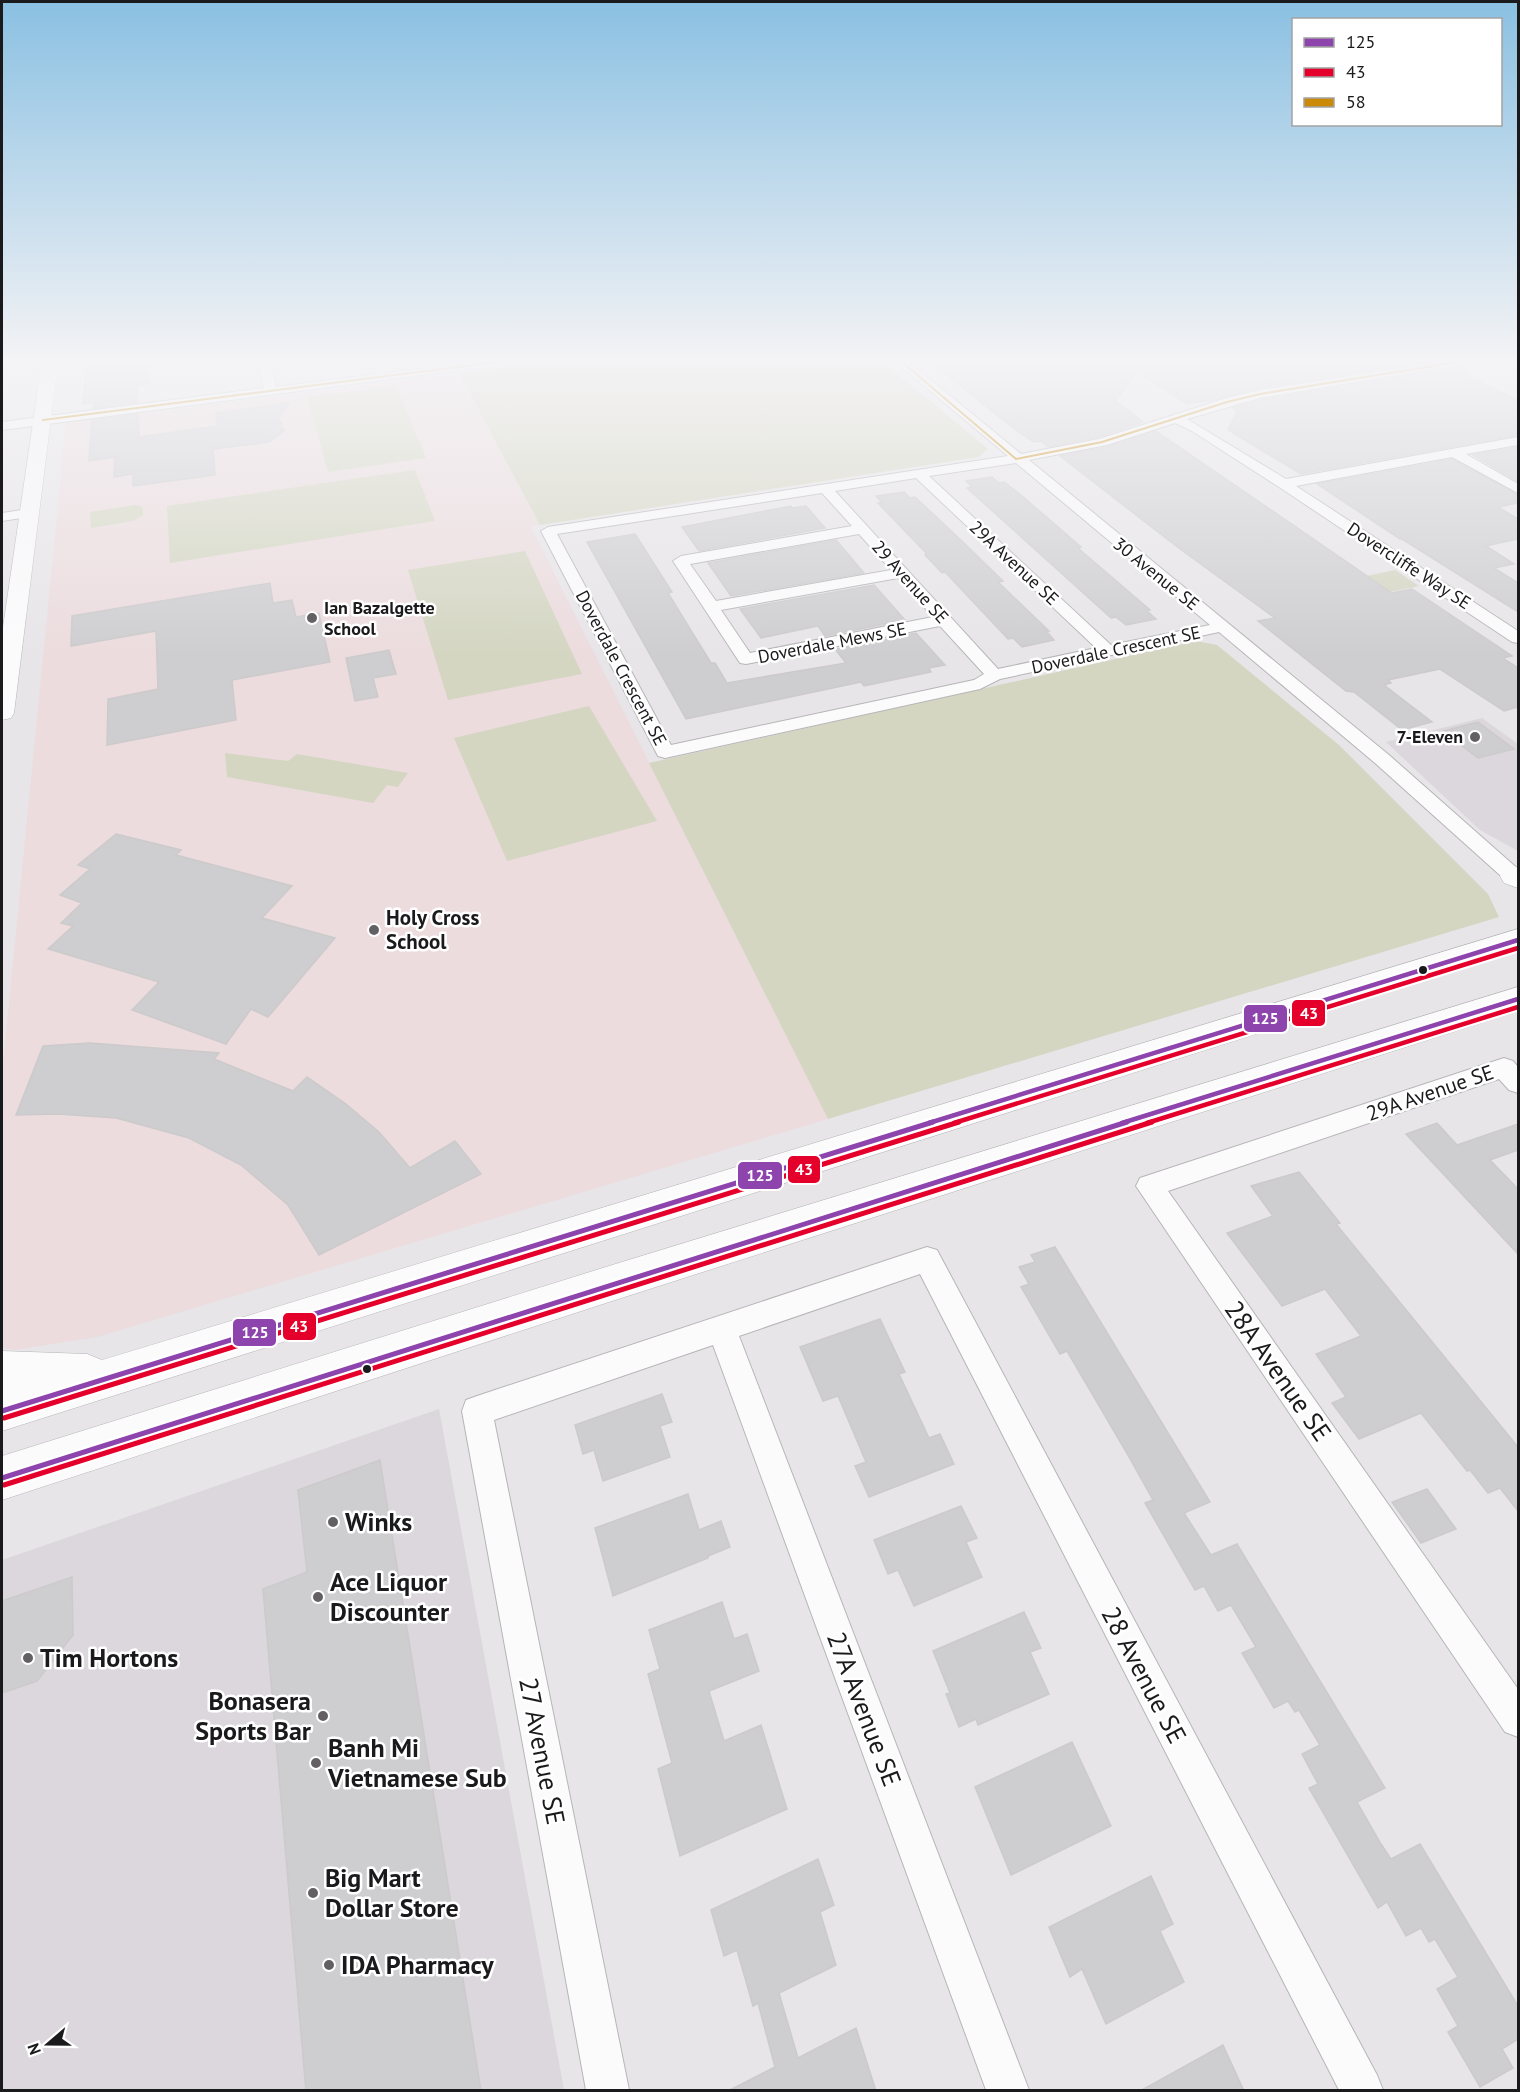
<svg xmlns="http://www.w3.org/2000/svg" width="1520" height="2092" font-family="'PT Sans',sans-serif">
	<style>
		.built { fill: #dcd6dd }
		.education { fill: #ecdcde }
		.green { fill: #d4d6c2 }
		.building { fill: #cecdcf; stroke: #cccacb; stroke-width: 1.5 }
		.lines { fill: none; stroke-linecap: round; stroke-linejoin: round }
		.street-casing { stroke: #b7b5b7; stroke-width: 2 }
		.secondary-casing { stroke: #b7b5b7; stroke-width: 1 }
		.street { fill: #fbfbfc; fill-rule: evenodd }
		.secondary { fill: #fbfbfc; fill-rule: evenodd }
		.bus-1-far1-casing { stroke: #fff; stroke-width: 9 }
		.bus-1-casing { stroke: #fff; stroke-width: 10 }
		.bus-2-far1-casing { stroke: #fff; stroke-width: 9 }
		.bus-2-casing { stroke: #fff; stroke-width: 10 }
		.bus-3-casing { stroke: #fff; stroke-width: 4.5 }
		.bus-1-far1 { stroke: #8e44ad; stroke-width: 4.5 }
		.bus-1 { stroke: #8e44ad; stroke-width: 5 }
		.bus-2-far1 { stroke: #e4002b; stroke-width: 4.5 }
		.bus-2 { stroke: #e4002b; stroke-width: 5 }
		.bus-3 { stroke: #cb8a05; stroke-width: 2 }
		.poi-dot { fill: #626063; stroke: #fff; stroke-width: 2 }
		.bus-dot { fill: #1a191b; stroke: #fff; stroke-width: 2 }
		.labels { text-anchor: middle; stroke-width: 5; stroke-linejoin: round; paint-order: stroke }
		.far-street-label { font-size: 18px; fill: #1a191b; stroke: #fff }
		.far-poi-label { font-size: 18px; font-weight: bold; fill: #1a191b; stroke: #fff; text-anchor: start }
		.poi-label { font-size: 21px; font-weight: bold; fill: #1a191b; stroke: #fff; text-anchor: start }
		.street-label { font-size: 21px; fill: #1a191b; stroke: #fff }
		.near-street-label { font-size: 26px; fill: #1a191b; stroke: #fff }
		.near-poi-label { font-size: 26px; font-weight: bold; fill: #1a191b; stroke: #fff; text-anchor: start }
		.line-badge { stroke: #fff; stroke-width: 2 }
		.badge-label { font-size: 16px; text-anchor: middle; font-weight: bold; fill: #fff }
	</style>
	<rect width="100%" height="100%" fill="#e7e5e8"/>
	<!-- built -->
	<g class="built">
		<path d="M1482,718L1518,744V851L1480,830L1386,742Z"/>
		<path d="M439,1409L564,2090H2V1560Z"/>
	</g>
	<!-- education -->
	<path class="education" d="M459,373L540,525L531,527L828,1119L97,1337L15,1350L2,1348V1074L66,423Z"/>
	<!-- green -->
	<g class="green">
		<path d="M543,362H883L988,449L979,457L540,525L459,373Z"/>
		<path d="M396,386L426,458L328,472L307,397Z"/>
		<path d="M415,470L435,521L170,563L167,506Z"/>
		<path d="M135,505L143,507V515L133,521L91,528L90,512Z"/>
		<path d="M525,551L582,674L448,700L408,570Z"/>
		<path d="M1395,570L1419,586L1342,602L1319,586Z"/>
		<path d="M1196,641L1217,645L1339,745L1488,894L1499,917L828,1119L649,763Z"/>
		<path d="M589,706L657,821L507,861L454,738Z"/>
		<path d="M225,753L288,761L297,754L408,773L398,787L387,785L373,803L227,777Z"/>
	</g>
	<!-- building -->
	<g class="building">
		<path d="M90,362H148L149,384L137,385L138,402L93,408L94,402L83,404L86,369H89Z"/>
		<path d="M930,362H1423L1259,388L1212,400L1187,404L1136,371L1116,401L1143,422L1098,437L1048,447L1041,441L1034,442L1017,431Z"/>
		<path d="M1467,362L1468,376L1518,400V435L1301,474L1228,430L1237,411L1232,408L1260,400L1458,367Z"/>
		<path d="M289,403L277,420L282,423L279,426L285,430L269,442L213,449L215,475L133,486V474L114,477L115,457L89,461L92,420L138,414L139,437L218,426L216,413Z"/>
		<path d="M1156,431L1392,593L1412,589L1512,656L1503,658L1518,668V707L1504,711L1440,669L1388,680L1391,683L1384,685L1432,722L1402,730L1354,692L1346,691L1258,621L1275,618L1180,549L1060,456L1107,447Z"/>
		<path d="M1518,447V482L1473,455Z"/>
		<path d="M1452,459L1518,495V503L1498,507L1518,519V539L1486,546L1514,564L1494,568L1518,583V612L1402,539H1400L1317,484Z"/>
		<path d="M992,477L999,483L1004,482L1021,495L1081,547L1078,548L1150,610L1147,611L1156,619L1126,625L1116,617L1111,618L967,488L972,487L966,481Z"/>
		<path d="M904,492L910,498L915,497L964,543L1003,581L998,582L1049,631H1046L1054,640L1022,647L1013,638L1008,639L945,572L942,573L925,555L927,554L878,503H882L876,496Z"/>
		<path d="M791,506L792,508L806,506L825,528L699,551L682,527Z"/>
		<path d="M635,534L672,592L668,593L711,663H715L727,683L846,663L835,649L916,633L945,665L929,668L931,672L864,686L861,682L686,719L587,542Z"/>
		<path d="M836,540L864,573L731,596L708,563Z"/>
		<path d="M270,583L273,603L292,600L296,617L319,613L330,662L232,680L236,720L107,745L108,699L158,689L156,631L71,646L72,616Z"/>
		<path d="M874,585L905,620L825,636L818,626L761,638L740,609Z"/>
		<path d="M389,650L396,674L373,678L378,697L355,701L346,658Z"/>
		<path d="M1478,722L1514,749L1478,758L1443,731Z"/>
		<path d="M116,834L181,850L176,855L292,886L262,918L335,938L268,1017L251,1009L226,1044L132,1010L159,982L48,949L73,926L61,923L82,903L60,895L90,869L78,865Z"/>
		<path d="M90,1043L219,1053L214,1059L293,1091L307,1077L346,1104L379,1132L410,1168L455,1141L481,1174L319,1255L288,1205L241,1165L189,1138L116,1118L58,1114L16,1115L43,1046Z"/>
		<path d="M1437,1123L1457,1145L1518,1124V1150L1490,1160L1518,1189V1254L1406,1134Z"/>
		<path d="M1299,1172L1340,1223L1336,1224L1518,1447V1511L1500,1488L1488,1493L1470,1470L1467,1471L1421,1413L1359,1439L1332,1403L1346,1397L1316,1354L1361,1336L1325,1289L1282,1306L1227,1233L1273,1216L1251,1186Z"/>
		<path d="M1055,1247L1210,1502L1184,1513L1211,1555L1237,1544L1385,1788L1357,1802L1381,1844L1391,1859L1420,1844L1518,2006V2039L1502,2049L1513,2068L1480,2087L1448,2032L1458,2026L1437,1989L1458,1977L1435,1939L1429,1942L1421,1928L1406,1936L1387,1902L1378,1908L1309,1788L1318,1784L1302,1754L1320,1745L1299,1710L1295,1712L1288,1701L1274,1708L1242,1653L1256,1647L1231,1605L1218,1611L1204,1586L1195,1590L1145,1503L1153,1500L1129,1457L1067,1351L1060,1354L1021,1287L1029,1284L1019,1267L1035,1262L1031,1255Z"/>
		<path d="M880,1319L905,1372L899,1374L929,1438L940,1434L954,1464L869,1497L855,1466L866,1462L838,1396L823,1401L800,1347Z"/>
		<path d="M662,1394L672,1422L660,1426L670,1457L603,1481L594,1450L583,1454L575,1425Z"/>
		<path d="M380,1460L481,2091H306L263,1589L307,1572L298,1490Z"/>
		<path d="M1427,1489L1456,1529L1421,1543L1392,1502Z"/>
		<path d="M688,1494L699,1530L721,1521L730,1547L708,1556V1558L613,1596L595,1528Z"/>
		<path d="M961,1506L977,1538L966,1542L982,1577L914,1606L898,1570L888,1574L874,1540Z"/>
		<path d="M72,1577L73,1635L37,1681L2,1693V1601Z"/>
		<path d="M722,1602L734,1639L747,1634L759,1671L709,1691L724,1741L761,1725L787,1809L680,1856L658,1769L672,1763L648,1674L660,1669L649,1630Z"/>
		<path d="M1024,1612L1041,1648L1030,1652L1049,1694L978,1725L976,1719L959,1727L946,1694L950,1693L933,1651Z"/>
		<path d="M1072,1742L1111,1826L1011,1875L975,1787Z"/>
		<path d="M818,1859L834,1905L820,1912L836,1965L779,1993L798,2058L856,2028L876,2091H728L775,2067L758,2003L753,2006L737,1950L724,1956L711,1910Z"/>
		<path d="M1151,1876L1173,1924L1160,1931L1184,1982L1106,2024L1082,1969L1070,1977L1049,1927Z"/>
		<path d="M1223,2045L1244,2091H1140Z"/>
	</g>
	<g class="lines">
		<defs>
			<g id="street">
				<path d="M259,362H271L276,387L471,362H503L497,365L2,430V422L264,388Z"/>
				<path d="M896,362H909L1021,454L1099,439L1223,399L1260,390L1437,362H1464L1458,365L1260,398L1187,419L1286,479L1518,437V445L1466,454L1518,484V493L1452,457L1296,486L1518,631V643L1512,642L1279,487L1192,431L1175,423L1107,445L1029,460L1389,755L1518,869V887L1511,885L1375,763L1219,632L1000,679L980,689L665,758L658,756L541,531L548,527L1008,456ZM1016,463L1210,625L1111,645L929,476ZM916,478L1096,648L998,669L835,491ZM822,493L852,526L681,556L673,561L740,663L746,664L940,626L984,674L974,680L671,745L557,534ZM859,534L891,570L716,601L690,564ZM898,578L933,617L750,653L721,610Z"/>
				<path d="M29,509L34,510L36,513L34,516L2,521V513Z"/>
				<path d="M1504,1058L1513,1061L1518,1067V1093L1509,1090L1499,1079L1168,1191L1518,1689V1737L1505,1732L1136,1186L1140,1178L1149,1175Z"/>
				<path d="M927,1247L937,1250L1377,2075L1383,2090H1339L920,1274L739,1336L1029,2090H986L713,1345L494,1420L629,2090H586L462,1411L466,1400L477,1396Z"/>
			</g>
			<g id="secondary">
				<path d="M42,362H58L14,713L11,718L2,720V634Z"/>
				<path d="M1514,866L1518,868V888L1504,883L1500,876L1504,869Z"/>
				<path d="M1518,929V951L2,1431V1351L87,1354L102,1360Z"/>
				<path d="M1518,987V1011L609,1302L2,1500V1456L609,1266Z"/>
			</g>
		</defs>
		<!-- street casing -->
		<use href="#street" class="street-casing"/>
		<!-- secondary casing -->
		<use href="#secondary" class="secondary-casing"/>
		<!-- street -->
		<use href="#street" class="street"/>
		<!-- secondary -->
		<use href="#secondary" class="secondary"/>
		<defs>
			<g id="bus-1-far1">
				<path d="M929,1123L1518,940"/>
				<path d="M1122,1123L1518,999"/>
			</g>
			<g id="bus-1">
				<path d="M2,1411L933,1122"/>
				<path d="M2,1478L1127,1122"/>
			</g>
			<g id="bus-2-far1">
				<path d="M954,1123L1518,948"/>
				<path d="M1147,1123L1518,1007"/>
			</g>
			<g id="bus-2">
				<path d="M4,1418L959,1122"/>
				<path d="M4,1485L1152,1122"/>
			</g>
			<g id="bus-3">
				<path d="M902,362L1016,459"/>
				<path d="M43,420L497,362"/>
				<path d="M1016,459L1102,442L1227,402L1260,394L1458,362"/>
			</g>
		</defs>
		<!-- bus-1-far1 casing -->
		<use href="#bus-1-far1" class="bus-1-far1-casing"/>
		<!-- bus-1 casing -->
		<use href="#bus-1" class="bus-1-casing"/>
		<!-- bus-2-far1 casing -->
		<use href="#bus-2-far1" class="bus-2-far1-casing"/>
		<!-- bus-2 casing -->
		<use href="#bus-2" class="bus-2-casing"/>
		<!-- bus-3 casing -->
		<use href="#bus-3" class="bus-3-casing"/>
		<!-- bus-1-far1 -->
		<use href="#bus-1-far1" class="bus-1-far1"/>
		<!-- bus-1 -->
		<use href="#bus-1" class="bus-1"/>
		<!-- bus-2-far1 -->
		<use href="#bus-2-far1" class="bus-2-far1"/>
		<!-- bus-2 -->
		<use href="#bus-2" class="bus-2"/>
		<!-- bus-3 -->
		<use href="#bus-3" class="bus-3"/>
	</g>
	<!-- sky -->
	<linearGradient id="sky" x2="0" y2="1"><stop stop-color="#8ac0e2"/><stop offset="0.55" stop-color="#f4f3f5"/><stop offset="1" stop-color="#f4f3f5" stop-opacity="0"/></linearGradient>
	<rect width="1520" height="655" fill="url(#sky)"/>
	<!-- markers -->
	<g class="poi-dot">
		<circle cx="312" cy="618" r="6"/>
		<circle cx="1475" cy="737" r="6"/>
		<circle cx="374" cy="930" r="6"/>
		<circle cx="333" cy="1522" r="6"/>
		<circle cx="318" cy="1597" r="6"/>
		<circle cx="28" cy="1658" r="6"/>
		<circle cx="323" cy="1716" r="6"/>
		<circle cx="316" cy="1763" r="6"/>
		<circle cx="313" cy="1893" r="6"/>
		<circle cx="329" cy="1965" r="6"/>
	</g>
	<g class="bus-dot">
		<circle cx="1423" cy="970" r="5"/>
		<circle cx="367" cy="1369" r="5"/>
	</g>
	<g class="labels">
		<!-- far-street labels -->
		<g class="far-street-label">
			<text transform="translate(1014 563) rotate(43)" y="6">29A Avenue SE</text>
			<text transform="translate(1409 566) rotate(33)" y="6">Dovercliffe Way SE</text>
			<text transform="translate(1156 574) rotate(39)" y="6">30 Avenue SE</text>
			<text transform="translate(910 582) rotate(48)" y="6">29 Avenue SE</text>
			<text transform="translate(832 643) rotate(-11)" y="6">Doverdale Mews SE</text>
			<text transform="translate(1116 650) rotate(-12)" y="6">Doverdale Crescent SE</text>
			<text transform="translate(621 668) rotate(62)" y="6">Doverdale Crescent SE</text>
		</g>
		<!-- far-poi labels -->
		<g class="far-poi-label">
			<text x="324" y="614">Ian Bazalgette<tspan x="324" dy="21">School</tspan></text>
			<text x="1463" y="743" text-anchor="end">7-Eleven</text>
		</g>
		<!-- poi labels -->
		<g class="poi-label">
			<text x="386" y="925">Holy Cross<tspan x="386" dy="24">School</tspan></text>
		</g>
		<!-- street labels -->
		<g class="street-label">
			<text transform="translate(1430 1093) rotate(-19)" y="7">29A Avenue SE</text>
		</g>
		<!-- near-street labels -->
		<g class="near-street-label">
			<text transform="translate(1278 1371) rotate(55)" y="9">28A Avenue SE</text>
			<text transform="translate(1144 1675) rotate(62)" y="9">28 Avenue SE</text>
			<text transform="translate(864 1709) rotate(69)" y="9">27A Avenue SE</text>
			<text transform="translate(542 1751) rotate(79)" y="9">27 Avenue SE</text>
		</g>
		<!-- near-poi labels -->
		<g class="near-poi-label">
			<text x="345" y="1531">Winks</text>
			<text x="330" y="1591">Ace Liquor<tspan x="330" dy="30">Discounter</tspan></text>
			<text x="40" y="1667">Tim Hortons</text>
			<text x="311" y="1710" text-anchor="end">Bonasera<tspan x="311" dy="30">Sports Bar</tspan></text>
			<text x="328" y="1757">Banh Mi<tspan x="328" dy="30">Vietnamese Sub</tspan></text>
			<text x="325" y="1887">Big Mart<tspan x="325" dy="30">Dollar Store</tspan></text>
			<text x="341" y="1974">IDA Pharmacy</text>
		</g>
	</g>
	<g class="line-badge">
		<rect x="1291" y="999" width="35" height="28" rx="6" fill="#e4002b"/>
		<rect x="1243" y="1004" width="45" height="29" rx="6" fill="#8e44ad"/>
		<rect x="787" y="1155" width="34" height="29" rx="6" fill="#e4002b"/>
		<rect x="737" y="1161" width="46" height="29" rx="6" fill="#8e44ad"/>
		<rect x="282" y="1312" width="35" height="29" rx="6" fill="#e4002b"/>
		<rect x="232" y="1318" width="45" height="29" rx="6" fill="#8e44ad"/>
	</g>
	<g class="badge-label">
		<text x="1309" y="1019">43</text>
		<text x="1265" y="1024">125</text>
		<text x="804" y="1175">43</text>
		<text x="760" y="1181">125</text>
		<text x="299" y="1332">43</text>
		<text x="255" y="1338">125</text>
	</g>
	<!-- border -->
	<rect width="1520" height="2092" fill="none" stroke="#1a191b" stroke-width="6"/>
	<!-- legend -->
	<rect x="1292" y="18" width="210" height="108" fill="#ffffff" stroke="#a3a3a4" stroke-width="1.5"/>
	<rect x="1304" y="38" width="30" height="9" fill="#8e44ad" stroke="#a3a3a4" stroke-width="1.5"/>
	<text x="1346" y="48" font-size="18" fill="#1a191b">125</text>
	<rect x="1304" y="68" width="30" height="9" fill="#e4002b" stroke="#a3a3a4" stroke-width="1.5"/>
	<text x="1346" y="78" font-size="18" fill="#1a191b">43</text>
	<rect x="1304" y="98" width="30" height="9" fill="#cb8a05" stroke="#a3a3a4" stroke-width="1.5"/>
	<text x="1346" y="108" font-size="18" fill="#1a191b">58</text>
	<!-- north arrow -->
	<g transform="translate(48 2044) rotate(250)" stroke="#ffffff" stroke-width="4.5" paint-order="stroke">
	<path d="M0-4.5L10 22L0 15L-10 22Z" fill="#1a191b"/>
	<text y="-9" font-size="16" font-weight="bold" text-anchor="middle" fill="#1a191b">N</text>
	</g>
</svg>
